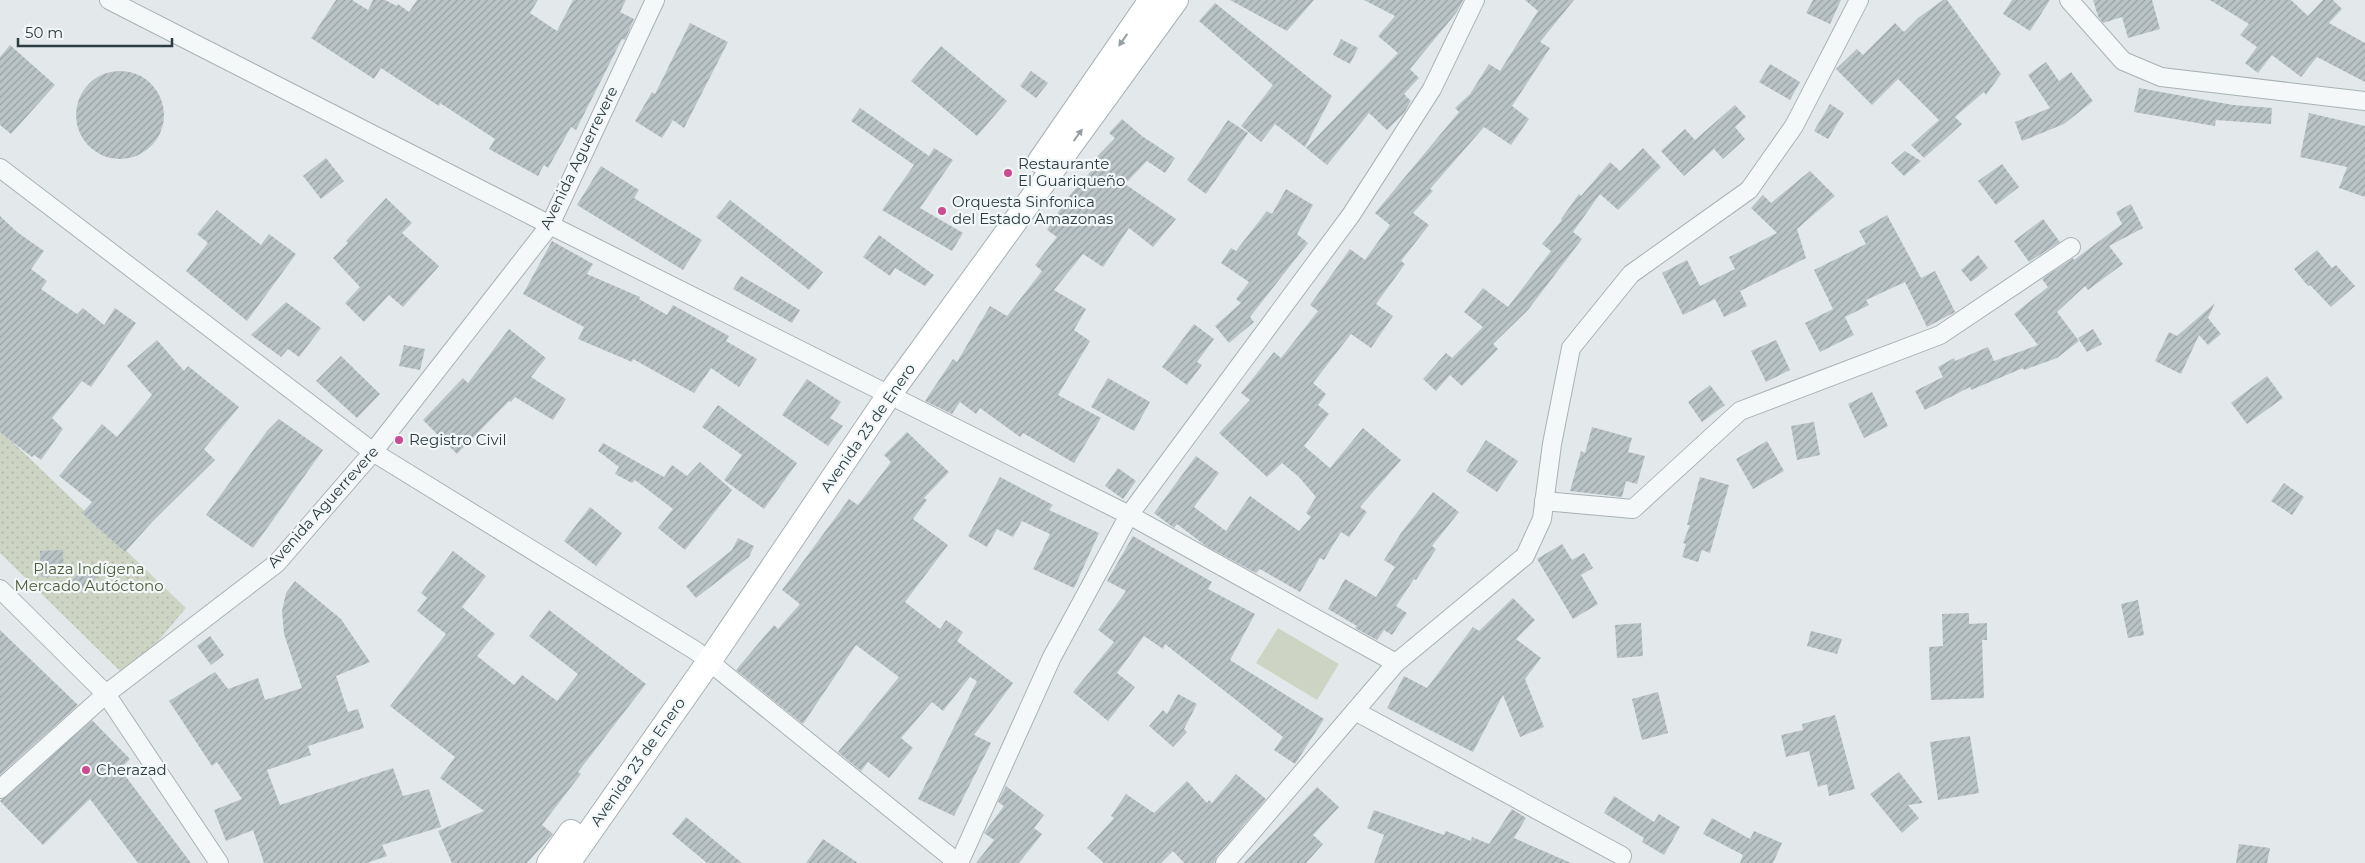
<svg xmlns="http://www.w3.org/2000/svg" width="2365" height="863" font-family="Montserrat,sans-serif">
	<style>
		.grass { fill: url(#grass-dots) }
		.garden { fill: #ced4c4 }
		.building { fill: url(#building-hatch) }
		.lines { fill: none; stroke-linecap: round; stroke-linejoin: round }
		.minor-casing { stroke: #a8b2b4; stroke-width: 20 }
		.secondary-casing { stroke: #a8b2b4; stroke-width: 26 }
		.minor { stroke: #f5f8f9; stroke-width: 18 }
		.secondary { stroke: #fff; stroke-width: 24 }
		.oneway { fill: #959ea0 }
		.poi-dot { fill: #cb4c90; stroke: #f2f7f8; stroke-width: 2 }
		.labels { text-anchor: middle; stroke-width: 4.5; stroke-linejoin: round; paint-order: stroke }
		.street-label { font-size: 15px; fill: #2b3c42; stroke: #f2f7f8 }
		.poi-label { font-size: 15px; fill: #2b3c42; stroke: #f2f7f8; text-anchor: start }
		.park-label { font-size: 15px; fill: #4e5d39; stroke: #f2f7f8 }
	</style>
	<defs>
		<pattern id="grass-dots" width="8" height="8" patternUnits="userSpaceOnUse" patternTransform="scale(1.25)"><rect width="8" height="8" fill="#ced4c4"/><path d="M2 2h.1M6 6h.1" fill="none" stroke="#b1b7aa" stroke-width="1.8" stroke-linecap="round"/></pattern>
		<pattern id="building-hatch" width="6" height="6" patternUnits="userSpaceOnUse" patternTransform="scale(1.25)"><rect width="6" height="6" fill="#bac4c7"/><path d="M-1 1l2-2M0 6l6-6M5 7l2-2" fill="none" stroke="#97a0a3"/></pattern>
	</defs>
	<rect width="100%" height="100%" fill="#e3e9ea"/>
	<!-- grass -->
	<path class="grass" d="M0,430L186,608L154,646L121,672L0,553Z"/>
	<!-- garden -->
	<path class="garden" d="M1278,628L1339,664L1317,700L1256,663Z"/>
	<!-- building -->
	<g class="building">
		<path d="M336,0H352L368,10L373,0H385L397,6L398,4L409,12L417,0H538L530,13L557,31L573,0H626L620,12L634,19L625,40L622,39L576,130L571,127L548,168L544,165L538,176L489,149L495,139L440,103L439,106L381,68L374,79L311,38Z"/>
		<path d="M1230,0H1314L1287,31Z"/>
		<path d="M1364,0H1463L1457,12L1410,69L1419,78L1404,94L1411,101L1404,113L1387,130L1369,113L1327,165L1306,148L1398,53L1378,36L1395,16Z"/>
		<path d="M1525,0H1574L1540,42L1550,48L1512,106L1529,119L1511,145L1484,127L1430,189L1433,191L1413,213L1429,225L1401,261L1405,264L1376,304L1393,316L1371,348L1351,334L1313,383L1326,394L1318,405L1329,414L1304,446L1330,468L1363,428L1401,460L1360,507L1367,512L1349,537L1341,532L1324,560L1320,558L1300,592L1260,569L1256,573L1206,546L1177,524L1174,528L1154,513L1196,456L1219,473L1194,507L1226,531L1250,496L1299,531L1311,517L1306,513L1316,497L1299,477L1282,463L1267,477L1219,433L1250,400L1241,393L1274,352L1281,358L1318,311L1310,305L1350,249L1365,260L1390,225L1375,213L1459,112L1455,108L1470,94L1489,64L1500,71L1538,11Z"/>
		<path d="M1813,0H1841L1830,24L1806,13Z"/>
		<path d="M1943,0H1947L2001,74L1986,95L1984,92L1955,117L1962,124L1924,158L1911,145L1939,120L1898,79L1872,105L1836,69L1857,49L1863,55L1895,23L1904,32L1918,18Z"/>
		<path d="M2012,0H2050L2030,31L2003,14Z"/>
		<path d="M2093,0H2152L2160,29L2128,38L2122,17L2103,23L2098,16Z"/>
		<path d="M2210,0H2291L2308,16L2323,0H2333L2342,9L2329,23L2365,43V82L2317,57L2301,77L2272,55L2258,73L2245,63L2257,47L2240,35L2249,24Z"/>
		<path d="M1215,3L1332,96L1305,147L1275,124L1261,142L1241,126L1273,85L1199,21Z"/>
		<path d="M690,23L728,42L684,128L673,120L662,138L635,121L652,92L655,94Z"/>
		<path d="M1341,39L1358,48L1350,64L1333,55Z"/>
		<path d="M10,45L55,85L11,134L0,125V57Z"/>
		<path d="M941,46L1007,101L977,136L911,81Z"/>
		<path d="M2046,62L2059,81L2071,72L2093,101L2064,124L2022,141L2015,122L2050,108L2028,75Z"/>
		<path d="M1770,64L1800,82L1790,100L1759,82Z"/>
		<path d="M1031,71L1048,83L1036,98L1020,86Z"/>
		<circle cx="120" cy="115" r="44"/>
		<path d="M2139,88L2233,105L2272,108L2271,124L2216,120L2215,126L2134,112Z"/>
		<path d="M1830,104L1844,113L1828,139L1814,131Z"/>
		<path d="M1735,105L1746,117L1735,127L1745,139L1723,159L1714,149L1684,176L1661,151L1685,129L1695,140Z"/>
		<path d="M860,108L929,156L934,148L953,160L920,208L963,233L952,251L882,210L914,165L851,121Z"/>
		<path d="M2309,113L2365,126V197L2339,188L2347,167L2300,157Z"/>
		<path d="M1122,119L1142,136L1175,158L1165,173L1147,161L1125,184L1176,219L1153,247L1129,228L1103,267L1083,254L1054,290L1086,309L1074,330L1090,341L1058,395L1101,418L1074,463L1023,433L1020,437L980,408L976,414L960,402L952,414L925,401L953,359L957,362L990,306L1007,316L1042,271L1035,265L1057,237L1047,230L1068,197L1093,169L1089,165L1115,138L1109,133Z"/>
		<path d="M1228,120L1248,133L1206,194L1187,180Z"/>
		<path d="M1643,148L1661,167L1618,210L1600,194L1573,232L1582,239L1528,310L1493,344L1498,349L1462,386L1450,375L1436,391L1423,379L1446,353L1452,358L1483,327L1464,312L1483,288L1508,307L1551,251L1542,244L1562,220L1561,219L1579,194L1581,196L1610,162L1620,171Z"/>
		<path d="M1905,151L1921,161L1904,176L1891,163Z"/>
		<path d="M326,158L344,181L321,199L303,176Z"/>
		<path d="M2002,164L2019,187L1996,205L1978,181Z"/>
		<path d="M601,166L639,190L634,198L702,240L683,270L577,205Z"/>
		<path d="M1810,171L1835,196L1797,229L1806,258L1740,291L1747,306L1724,317L1715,299L1683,315L1662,273L1687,260L1700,286L1735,269L1729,257L1777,233L1751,208L1763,195L1771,203Z"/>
		<path d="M1286,189L1313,205L1297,234L1308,243L1250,317L1254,322L1229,343L1215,326L1241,303L1236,299L1249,282L1221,263L1231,248L1236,251L1267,211L1272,214Z"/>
		<path d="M386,198L412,223L402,233L439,266L403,307L389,295L364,322L345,303L360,287L333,258L348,243L346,241Z"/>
		<path d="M730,200L823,272L809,290L716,217Z"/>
		<path d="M2131,204L2143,228L2109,246L2123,264L2088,290L2085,286L2057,312L2079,341L2057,358L2024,370L2023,368L1971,390L1970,387L1925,410L1915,391L1943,377L1938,367L1954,358L1955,361L1988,347L1994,361L2038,345L2014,314L2048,287L2042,279L2073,258L2074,260L2122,224L2116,212Z"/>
		<path d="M217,210L261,245L269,234L296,254L247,321L186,271L208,243L197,234Z"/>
		<path d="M1887,215L1921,278L1935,271L1955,312L1927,327L1905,282L1866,300L1869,305L1845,317L1854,335L1820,352L1805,323L1833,309L1814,270L1866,244L1859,231Z"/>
		<path d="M0,216L17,232L44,251L31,269L47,281L41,289L77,314L83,308L104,325L115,308L136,323L91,387L82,381L52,418L63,429L41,460L34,455L32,457L0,432Z"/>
		<path d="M2043,219L2060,242L2029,262L2014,241Z"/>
		<path d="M879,235L934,275L925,286L895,268L890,276L863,257Z"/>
		<path d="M552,241L593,264L587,274L640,297L639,299L667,315L673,305L729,336L726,341L757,359L739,387L711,368L694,393L633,359L632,362L578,339L584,327L523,294Z"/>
		<path d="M2317,250L2332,268L2336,265L2355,286L2331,307L2310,285L2308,286L2294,269Z"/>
		<path d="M1978,255L1988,268L1971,282L1961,270Z"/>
		<path d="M741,276L800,310L792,323L733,289Z"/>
		<path d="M286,302L321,328L299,357L288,349L281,357L251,335Z"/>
		<path d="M2215,303L2208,318L2221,334L2208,345L2199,335L2181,374L2155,361L2169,332L2177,336Z"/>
		<path d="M1194,324L1214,339L1197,362L1202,365L1187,385L1162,367Z"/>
		<path d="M509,329L546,358L531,377L566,399L553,420L515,397L511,402L509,401L457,454L423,420L463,378L468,383Z"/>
		<path d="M2093,329L2102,344L2087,352L2078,338Z"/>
		<path d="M157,340L184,371L188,366L239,407L204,449L215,460L153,521L125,552L82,513L92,502L59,476L102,424L117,437L152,395L127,366Z"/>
		<path d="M1776,340L1790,370L1766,382L1751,351Z"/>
		<path d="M404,345L425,349L420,370L399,366Z"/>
		<path d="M341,356L380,394L357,418L316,381Z"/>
		<path d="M2267,376L2283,398L2247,424L2231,403Z"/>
		<path d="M1108,378L1150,402L1134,431L1091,407Z"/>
		<path d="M807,379L841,402L830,418L843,426L828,446L782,415Z"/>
		<path d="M1710,385L1725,405L1702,422L1688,402Z"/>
		<path d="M1872,392L1888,426L1864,438L1848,404Z"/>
		<path d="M718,405L797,463L764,509L724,480L742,455L702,427Z"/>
		<path d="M279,419L323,450L253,548L206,515L267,431Z"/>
		<path d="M1814,422L1820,455L1797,460L1791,426Z"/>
		<path d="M1592,427L1632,438L1628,452L1645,456L1637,484L1626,481L1622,497L1570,491L1581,451L1585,453Z"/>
		<path d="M907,432L949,472L924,498L927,500L913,519L948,545L905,602L940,629L946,620L963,632L957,641L1013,683L974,735L991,743L954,816L918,799L977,681L970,677L943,711L932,702L901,738L913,748L889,778L868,762L861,771L838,752L899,677L856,645L803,724L736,670L774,625L778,629L800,604L782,590L849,499L858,505L891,462L884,455Z"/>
		<path d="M1486,440L1518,461L1497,492L1466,471Z"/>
		<path d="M1767,441L1784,471L1753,489L1736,459Z"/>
		<path d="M603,443L664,477L672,465L687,476L700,462L732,490L685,550L658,528L673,509L635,480L632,483L615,474L619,467L598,451Z"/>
		<path d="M1118,468L1136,481L1123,499L1105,486Z"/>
		<path d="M1000,477L1053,505L1049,510L1099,533L1074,588L1033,569L1050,534L1022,521L1013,537L997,529L987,547L968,536Z"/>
		<path d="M1700,477L1729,485L1710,553L1702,550L1698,562L1682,557L1686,544L1683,543L1690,525H1687Z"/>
		<path d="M2284,483L2304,497L2292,515L2271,501Z"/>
		<path d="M1433,492L1459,512L1432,546L1436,549L1416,580L1414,579L1396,606L1407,613L1392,635L1384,630L1377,640L1355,628L1357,626L1328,609L1345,579L1376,597L1395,567L1384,560L1401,533Z"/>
		<path d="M590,507L622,533L596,566L564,541Z"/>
		<path d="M1133,536L1212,582L1208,589L1255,614L1230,660L1324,719L1295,764L1274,750L1283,737L1165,644L1163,649L1144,636L1117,673L1135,687L1108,721L1073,692L1114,642L1098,630L1126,591L1107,581Z"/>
		<path d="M738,538L754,546L749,557L696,598L686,586L732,550Z"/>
		<path d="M1562,544L1572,560L1584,553L1593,568L1581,575L1598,604L1573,619L1537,559Z"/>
		<path d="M63,550L64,576L41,577L40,551Z"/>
		<path d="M453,551L486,576L462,607L495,634L477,656L514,685L522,675L557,701L578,674L529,636L549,610L646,684L578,772L581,774L542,825L553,834L527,863H452L438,831L484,811L440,778L455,757L390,706L446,634L417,611L427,598L421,593Z"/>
		<path d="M87,565L98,576L83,592L71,582Z"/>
		<path d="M295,581L341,619L370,662L336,676L348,712L358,709L364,728L308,746L311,755L267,770L280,805L393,768L403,796L429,789L441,827L382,845L387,856L367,863H264L253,830L226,841L214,810L242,799L217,762L212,766L169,701L215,672L228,689L258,678L265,700L302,688L284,634L282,611L286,593Z"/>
		<path d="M1513,598L1535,620L1516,639L1541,658L1525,679L1544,727L1520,737L1503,695L1473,752L1387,708L1404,676L1427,688L1473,627L1479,631Z"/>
		<path d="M2138,600L2144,635L2128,638L2121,604Z"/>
		<path d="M1969,613V624L1987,623V640H1982L1984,698L1931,700L1929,647L1943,646L1942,614Z"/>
		<path d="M1641,623L1643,656L1617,658L1615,625Z"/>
		<path d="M0,630L78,705L0,775Z"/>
		<path d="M1811,631L1842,639L1837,654L1807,646Z"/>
		<path d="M210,636L224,655L211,665L197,646Z"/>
		<path d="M1658,692L1668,733L1642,740L1632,699Z"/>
		<path d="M1178,694L1197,704L1184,729L1187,732L1173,747L1149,726L1163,710L1167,714Z"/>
		<path d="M1835,715L1855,789L1829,796L1827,784L1818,787L1809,751L1786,757L1781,735L1803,730L1802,724Z"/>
		<path d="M92,720L130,759L120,769L191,863H138L90,799L43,845L0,801Z"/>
		<path d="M1970,736L1979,793L1938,800L1930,742Z"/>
		<path d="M1899,772L1923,803L1908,805L1919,818L1902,833L1870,794Z"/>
		<path d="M1236,774L1266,799L1217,856L1214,863H1184L1173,851L1161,863H1104L1087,848L1114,818L1111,816L1126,794L1154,813L1187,781L1207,803L1209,800L1212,803Z"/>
		<path d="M1006,786L1044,815L1034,828L1042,834L1019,863H976L994,840L984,833L1004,806L998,802Z"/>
		<path d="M1317,787L1339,807L1313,835L1323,844L1306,863H1244Z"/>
		<path d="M1614,796L1654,822L1659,814L1680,827L1664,855L1642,842L1644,838L1604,813Z"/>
		<path d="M1512,809L1526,818L1514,838L1571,863H1374L1384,835L1367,828L1374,810L1444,835L1446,831L1471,841L1472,837L1489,844Z"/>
		<path d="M686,817L742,863H707L672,834Z"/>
		<path d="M1712,818L1750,839L1754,831L1782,843L1773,863H1740L1743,855L1703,834Z"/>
		<path d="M823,839L858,863H806Z"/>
		<path d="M2239,844L2270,848L2267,863H2236Z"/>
	</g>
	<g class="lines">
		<defs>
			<g id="minor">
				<path d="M109,0L550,225L1129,515L1396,663"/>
				<path d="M2069,0L2123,61L2161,77L2365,101"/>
				<path d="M0,168L373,452L696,651L958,863"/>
				<path d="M1544,501L1633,509L1740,411L1940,335L2071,247"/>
				<path d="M0,589L106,694L219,863"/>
				<path d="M1355,711L1622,856"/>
				<path d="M0,789L106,694L277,563L373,452L550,225L655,0"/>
				<path d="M959,863L1052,657L1129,515L1351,215L1432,89L1475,0"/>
				<path d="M1225,863L1396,663L1525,556L1542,519L1552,444L1571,348L1631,274L1749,190L1794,126L1859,0"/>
			</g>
			<g id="secondary">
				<path d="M1040,161L1151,0"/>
				<path d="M549,863L571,832"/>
				<path d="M568,863L708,663L889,395L1176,0"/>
			</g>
		</defs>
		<!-- minor casing -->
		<use href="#minor" class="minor-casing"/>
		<!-- secondary casing -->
		<use href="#secondary" class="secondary-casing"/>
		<!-- minor -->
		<use href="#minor" class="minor"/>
		<!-- secondary -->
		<use href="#secondary" class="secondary"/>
	</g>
	<!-- one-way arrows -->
	<defs><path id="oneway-solid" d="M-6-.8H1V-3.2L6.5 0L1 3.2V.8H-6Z" transform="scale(1.25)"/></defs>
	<g class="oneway">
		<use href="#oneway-solid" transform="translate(1123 40) rotate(125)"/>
		<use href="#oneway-solid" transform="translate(1078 135) rotate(-54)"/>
	</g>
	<!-- markers -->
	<g class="poi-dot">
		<circle cx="1008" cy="173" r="5"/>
		<circle cx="942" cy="211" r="5"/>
		<circle cx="399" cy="440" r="5"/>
		<circle cx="86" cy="770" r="5"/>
	</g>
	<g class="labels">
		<!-- street labels -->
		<g class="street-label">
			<text transform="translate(579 158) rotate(-64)" y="5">Avenida Aguerrevere</text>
			<text transform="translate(868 428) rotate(-55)" y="5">Avenida 23 de Enero</text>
			<text transform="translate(323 507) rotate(-48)" y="5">Avenida Aguerrevere</text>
			<text transform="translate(638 762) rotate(-55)" y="5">Avenida 23 de Enero</text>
		</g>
		<!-- poi labels -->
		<g class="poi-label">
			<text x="1018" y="169">Restaurante<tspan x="1018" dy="17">El Guariqueño</tspan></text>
			<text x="952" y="207">Orquesta Sinfonica<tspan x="952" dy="17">del Estado Amazonas</tspan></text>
			<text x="409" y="445">Registro Civil</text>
			<text x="96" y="775">Cherazad</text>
		</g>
		<!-- park labels -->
		<g class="park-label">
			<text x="89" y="574">Plaza Indígena<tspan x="89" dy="17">Mercado Autóctono</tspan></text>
		</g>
	</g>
	<!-- scale -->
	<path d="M18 38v8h154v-8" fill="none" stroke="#2b3c42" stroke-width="2.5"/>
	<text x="25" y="38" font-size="15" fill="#2b3c42" stroke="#f2f7f8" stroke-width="4" paint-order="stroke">50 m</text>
</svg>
